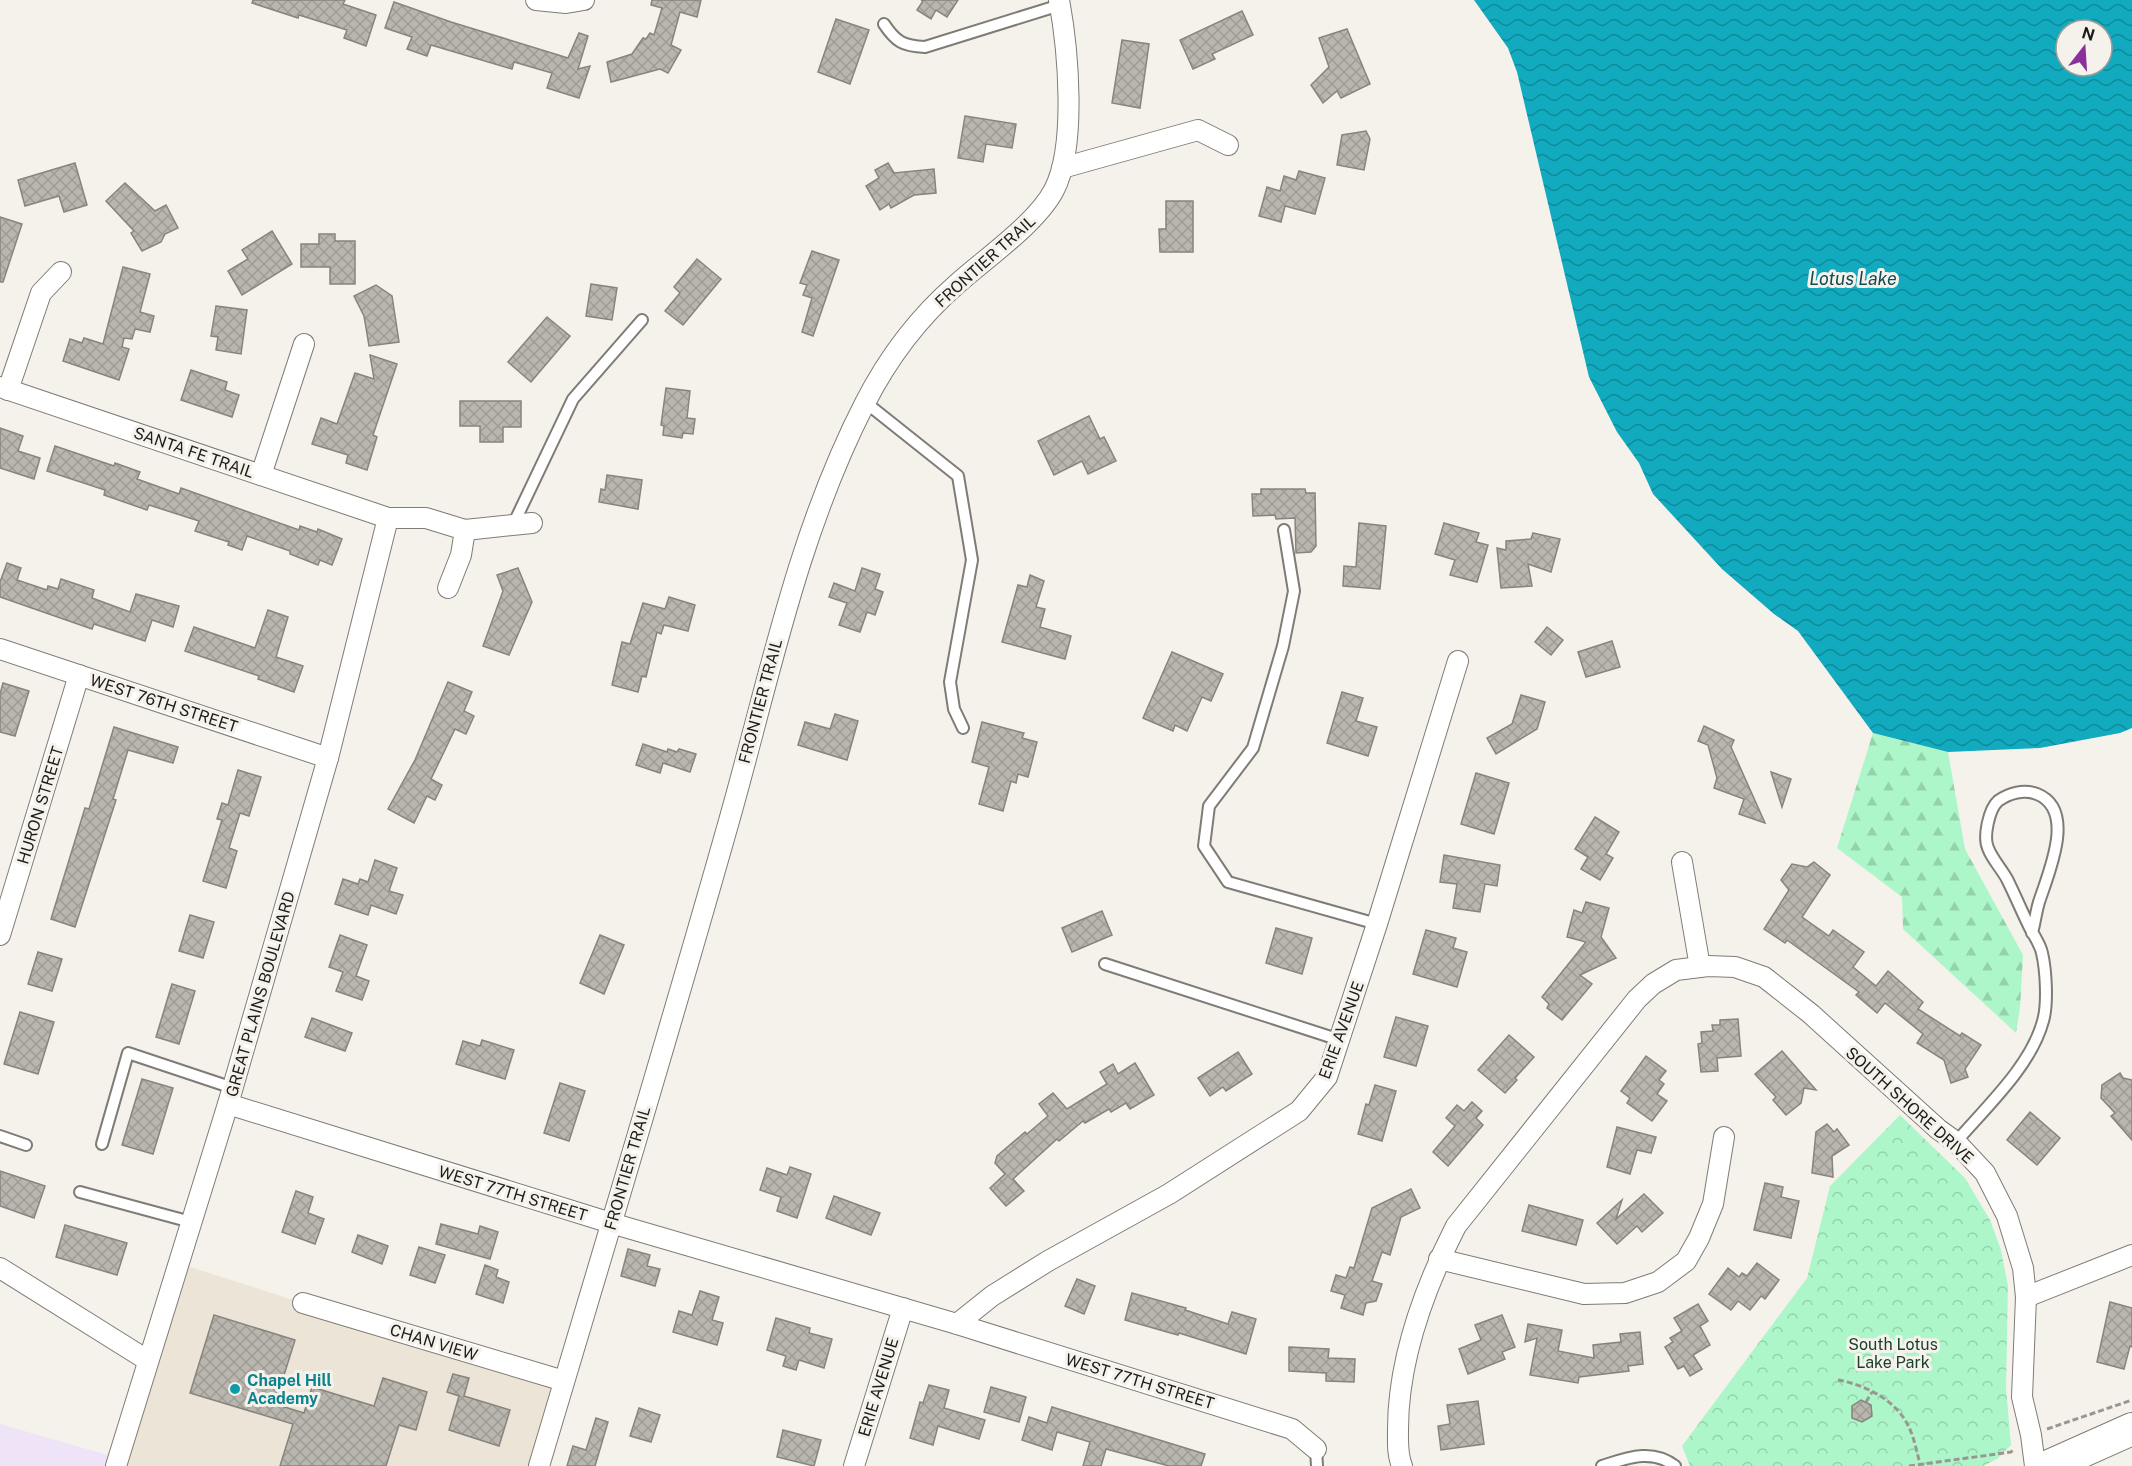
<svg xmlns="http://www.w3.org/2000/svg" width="2132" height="1466" font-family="'Public Sans',sans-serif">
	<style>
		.commercial { fill: #efe3f8 }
		.built { fill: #ece5d7 }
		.forest { fill: url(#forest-firs) }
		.park { fill: url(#park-crowns) }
		.water { fill: url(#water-waves); fill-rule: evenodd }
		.building { fill: url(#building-cross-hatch); stroke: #87847e; stroke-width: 1.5 }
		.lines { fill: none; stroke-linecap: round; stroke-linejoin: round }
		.lane-casing { stroke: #7f7c76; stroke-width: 14 }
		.street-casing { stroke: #7f7c76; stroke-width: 22 }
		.primary-casing { stroke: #7f7c76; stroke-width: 34 }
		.path { stroke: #9a9792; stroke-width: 3; stroke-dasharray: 6 3; stroke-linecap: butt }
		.lane { stroke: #fff; stroke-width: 10 }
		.street { stroke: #fff; stroke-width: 20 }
		.primary { stroke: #fff; stroke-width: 32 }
		.culture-dot { fill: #0f9aa8; stroke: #f5f2eb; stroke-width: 2 }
		.labels { text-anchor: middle; stroke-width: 6; stroke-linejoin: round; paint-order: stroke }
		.street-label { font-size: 16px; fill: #1d1c19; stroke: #f5f2eb }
		.park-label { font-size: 16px; fill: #1a402b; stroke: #f5f2eb }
		.culture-label { font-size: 16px; font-weight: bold; fill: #0d838f; stroke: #f5f2eb; text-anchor: start }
		.water-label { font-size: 18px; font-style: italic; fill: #134b54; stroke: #f5f2eb }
	</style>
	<defs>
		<pattern id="forest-firs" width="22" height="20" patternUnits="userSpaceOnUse" patternTransform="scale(1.5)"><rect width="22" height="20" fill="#adf6c9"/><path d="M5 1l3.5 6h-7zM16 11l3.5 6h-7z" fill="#94d2ac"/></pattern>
		<pattern id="park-crowns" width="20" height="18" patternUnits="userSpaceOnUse" patternTransform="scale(1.5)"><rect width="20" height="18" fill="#adf6c9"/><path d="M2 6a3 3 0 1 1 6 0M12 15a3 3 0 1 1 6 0" fill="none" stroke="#94d2ac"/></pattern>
		<pattern id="water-waves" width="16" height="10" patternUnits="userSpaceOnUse" patternTransform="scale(1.5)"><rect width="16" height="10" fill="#11aabf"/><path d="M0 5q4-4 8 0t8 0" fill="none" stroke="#0f8a9a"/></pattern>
		<pattern id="building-cross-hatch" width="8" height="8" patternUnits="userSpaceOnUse" patternTransform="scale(1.5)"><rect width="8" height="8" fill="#b9b6af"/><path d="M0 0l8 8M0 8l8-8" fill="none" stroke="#9f9c96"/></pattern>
	</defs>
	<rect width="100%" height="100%" fill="#f5f2eb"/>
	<!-- commercial -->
	<path class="commercial" d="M0,1424L118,1458L116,1466H0Z"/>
	<!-- built -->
	<path class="built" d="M178,1263L303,1303L564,1381L539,1466H116Z"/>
	<!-- forest -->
	<path class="forest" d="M1873,733L1948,752L1965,849L2023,955L2020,1008L2016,1033L1903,929L1902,897L1837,848Z"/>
	<!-- park -->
	<path class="park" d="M1900,1115L1965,1178L1990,1220L2001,1250L2008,1286L2006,1388L2011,1445L1997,1459L1983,1466H1690L1682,1446L1807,1278L1830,1186Z"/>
	<!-- water -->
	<path class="water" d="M1474,0H2132V728L2120,733L2040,748L1948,752L1873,733L1798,631L1774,614L1722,569L1653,494L1639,463L1617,432L1589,377L1517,72L1508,48ZM2066,30H2102V66H2066Z"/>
	<!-- building -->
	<g class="building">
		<path d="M253,0H345L343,4L376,15L366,46L344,38L347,30L299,15L298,18L252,3Z"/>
		<path d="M652,0H701L697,17L680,12L671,45L681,50L668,73L660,69L611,82L607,62L632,54L643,38L646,39L650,33L654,35L662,8L651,5Z"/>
		<path d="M921,0H958L947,17L936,10L931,19L917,10L923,1Z"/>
		<path d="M394,2L451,22L568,58L579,33L588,36L578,69L590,66L579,98L547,88L552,73L514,62L512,69L431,45L427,56L407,49L412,37L385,28Z"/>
		<path d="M1242,11L1253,35L1212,54L1215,59L1193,69L1180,40Z"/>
		<path d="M836,19L869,30L850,84L818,72Z"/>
		<path d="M1347,29L1370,84L1341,98L1337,91L1323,103L1311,85L1329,67L1319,38Z"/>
		<path d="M1122,40L1149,44L1140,108L1112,103Z"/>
		<path d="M965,116L1016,124L1012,148L986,144L983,162L958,158Z"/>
		<path d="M1366,131L1370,139L1364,170L1337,165L1342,135Z"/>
		<path d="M75,163L87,205L64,212L59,196L25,206L18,180Z"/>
		<path d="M888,163L894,173L934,169L936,193L914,195L891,208L889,204L880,210L866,186L879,178L875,170Z"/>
		<path d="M1299,171L1325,178L1315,214L1285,206L1281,222L1259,216L1267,187L1280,191L1284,176L1296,180Z"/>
		<path d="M125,183L155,211L166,205L178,228L165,234L161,242L142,251L131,233L134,231L106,201Z"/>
		<path d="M1166,201H1193V252H1160L1159,229H1166Z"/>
		<path d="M0,217L22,224L3,282H0Z"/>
		<path d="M272,231L292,264L242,295L228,271L248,259L242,250Z"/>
		<path d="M319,234H335V241H355V284H330V267H301V244H319Z"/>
		<path d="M812,251L839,260L813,336L802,332L812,298L803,295L807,285L800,283Z"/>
		<path d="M697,259L721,279L683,325L665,311L680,293L674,287Z"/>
		<path d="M123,267L150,274L140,312L154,316L150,332L135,329L132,339L124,338L122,347L129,349L119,380L63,361L70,339L82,343L84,338L103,344Z"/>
		<path d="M591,284L617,288L612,320L586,316Z"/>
		<path d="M376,285L392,296L399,342L369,346L364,316L354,296Z"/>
		<path d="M216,306L247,310L241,354L216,350L218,337L211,336Z"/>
		<path d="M547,317L570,336L531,382L508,362Z"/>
		<path d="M370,355L397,364L373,435L377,437L367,470L346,463L348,455L312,444L321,418L337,424L355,373L374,379Z"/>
		<path d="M191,370L227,382L225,390L239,395L232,417L181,400Z"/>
		<path d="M666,388L690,391L687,418L695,419L693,434L683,433L682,438L663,435L664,426L661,425Z"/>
		<path d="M460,401H521V427H503V442H480V426H460Z"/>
		<path d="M1089,416L1100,439L1104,437L1116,461L1088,474L1082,461L1054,475L1038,441Z"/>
		<path d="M0,428L23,436L18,451L40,458L34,479L0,468Z"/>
		<path d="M55,446L114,466L115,463L140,472L137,479L179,494L181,488L299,530L300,526L317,532L318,529L342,539L332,565L320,560L318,565L290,554V551L247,536L242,550L228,545L229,542L195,531L199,521L149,505L147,510L104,495L105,490L47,471Z"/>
		<path d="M607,475L642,480L638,509L599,502L601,489L605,490Z"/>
		<path d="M1261,489H1305L1306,493H1315L1316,546L1311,552L1296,553L1295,518L1276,519L1275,515L1253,516L1252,494H1261Z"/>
		<path d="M1359,523L1386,526L1380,589L1343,586L1344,566L1356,567Z"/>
		<path d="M1444,523L1479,533L1476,542L1488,545L1477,582L1450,575L1455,560L1435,554Z"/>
		<path d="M1533,533L1560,539L1551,572L1528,564L1532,586L1501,588L1497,548L1506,550V541L1531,539Z"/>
		<path d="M7,563L21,568L17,580L47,590L48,586L58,589L61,579L94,590L92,598L130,612L136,594L179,606L173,627L152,620L145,641L94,624L92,629L0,597V582Z"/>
		<path d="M518,568L532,602L509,655L483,646L503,591L497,575Z"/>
		<path d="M862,568L880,574L875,589L883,592L875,615L867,612L860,632L839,625L847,603L829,597L834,583L855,591Z"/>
		<path d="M1030,575L1044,581L1036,607L1045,609L1040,627L1071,636L1065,659L1002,642L1018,585L1027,587Z"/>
		<path d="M669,597L695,605L688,631L664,625L661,634L657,632L646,677L642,676L638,692L612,685L622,642L630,644L643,603L665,609Z"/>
		<path d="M268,610L288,617L276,657L303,666L294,692L258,679L259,676L185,651L194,627L255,648Z"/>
		<path d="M1547,627L1563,640L1551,655L1535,642Z"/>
		<path d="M1612,641L1620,667L1586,677L1578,652Z"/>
		<path d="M1172,652L1223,674L1211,701L1202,697L1187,731L1175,725L1173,731L1143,718Z"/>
		<path d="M448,682L472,692L464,711L474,716L466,734L455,729L431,779L442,785L435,800L427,796L414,823L388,809L415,760Z"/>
		<path d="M3,683L29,691L15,736L0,732V694Z"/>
		<path d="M1342,692L1363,698L1356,721L1377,727L1368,756L1327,743Z"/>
		<path d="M1521,695L1545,702L1537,729L1496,754L1487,738L1512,724Z"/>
		<path d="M835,714L858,721L847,760L798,745L805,722L830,729Z"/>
		<path d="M982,722L1024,733L1022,738L1037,742L1028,777L1018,774L1016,783L1011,781L1003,811L979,804L989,767L972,762Z"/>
		<path d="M1704,726L1734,740L1731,747L1765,823L1739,814L1744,799L1714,788L1717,778L1708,745L1698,741Z"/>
		<path d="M114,727L178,747L173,763L128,750L113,799L116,800L75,927L51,919L85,808L89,809Z"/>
		<path d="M643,744L667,752L668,749L677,752L679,749L696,754L690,772L663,763L660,773L636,765Z"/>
		<path d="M238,770L261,777L249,816L240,813L229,848L237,851L226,888L203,881L222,820L217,819L222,803L228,805Z"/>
		<path d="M1771,772L1791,779L1782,807Z"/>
		<path d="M1476,773L1509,783L1494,834L1461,824Z"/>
		<path d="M1595,817L1619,832L1606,854L1613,858L1600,880L1581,869L1588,857L1575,849Z"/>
		<path d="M1444,855L1500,865L1497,886L1485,884L1480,912L1453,908L1457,884L1440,882Z"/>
		<path d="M375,860L397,868L389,891L403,895L396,914L371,905L368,915L335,904L343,879L358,884L360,879L368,882Z"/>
		<path d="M1814,862L1830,875L1802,917L1829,936L1833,930L1864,952L1853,967L1876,986L1888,971L1923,1002L1918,1009L1960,1036L1962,1033L1981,1045L1965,1069L1968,1077L1951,1083L1944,1060L1917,1043L1923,1034L1885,1003L1877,1013L1856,995L1859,992L1787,940L1785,943L1764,929L1789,890L1781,880L1792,864L1807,867Z"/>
		<path d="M1586,902L1609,908L1601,937L1616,958L1580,975L1592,984L1562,1020L1547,1008L1549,1004L1542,997L1586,942L1567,937L1574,910L1582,913Z"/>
		<path d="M1102,911L1112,935L1072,952L1062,928Z"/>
		<path d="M190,915L214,922L203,958L179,951Z"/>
		<path d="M1276,928L1312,938L1302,974L1266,963Z"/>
		<path d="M1426,930L1456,938L1453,948L1467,952L1457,987L1413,974Z"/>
		<path d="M340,935L367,945L356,976L369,981L362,1000L336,991L343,972L329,967Z"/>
		<path d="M600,935L624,945L604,994L580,983Z"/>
		<path d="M38,952L62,959L52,991L28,984Z"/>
		<path d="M172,984L195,991L179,1044L156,1037Z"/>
		<path d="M20,1012L54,1022L38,1074L4,1064Z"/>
		<path d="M1396,1017L1428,1026L1416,1066L1384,1057Z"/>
		<path d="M312,1018L352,1033L345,1051L305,1037Z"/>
		<path d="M1738,1019L1741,1056L1717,1058L1718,1071L1701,1072L1698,1044L1702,1043L1701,1032L1713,1031L1712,1025H1720V1020Z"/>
		<path d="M1509,1035L1534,1057L1515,1078L1517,1080L1505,1093L1478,1070Z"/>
		<path d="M482,1040L514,1050L505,1079L456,1064L463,1041L480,1046Z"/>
		<path d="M1782,1051L1816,1090L1804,1088L1801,1103L1786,1115L1773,1100L1776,1097L1755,1074Z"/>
		<path d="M1238,1052L1252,1074L1226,1091L1223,1087L1210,1096L1198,1078Z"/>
		<path d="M1646,1056L1666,1071L1659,1080L1664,1084L1657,1094L1667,1101L1652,1121L1627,1103L1630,1098L1621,1091Z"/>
		<path d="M1135,1063L1154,1095L1130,1109L1126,1103L1111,1112L1109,1109L1085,1123L1083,1121L1059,1141L1057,1139L1013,1179L1024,1191L1006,1206L990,1188L1005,1174L995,1163L997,1156L1025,1132L1027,1134L1048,1116L1039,1104L1053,1093L1067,1109L1107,1084L1100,1072L1113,1064L1118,1074Z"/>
		<path d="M2120,1073L2123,1078L2132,1080V1140L2111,1116L2115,1113L2101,1098L2102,1085Z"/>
		<path d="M142,1079L173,1088L153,1154L122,1145Z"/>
		<path d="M560,1083L585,1091L569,1141L544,1133Z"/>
		<path d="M1375,1085L1396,1091L1382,1141L1358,1134L1366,1104L1369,1105Z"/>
		<path d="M1472,1102L1482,1111L1476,1118L1483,1125L1448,1166L1433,1152L1455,1126L1446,1118L1457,1105L1464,1111Z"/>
		<path d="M2030,1112L2060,1138L2037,1165L2007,1140Z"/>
		<path d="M1827,1124L1834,1132L1837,1129L1849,1145L1832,1156L1833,1177L1812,1173L1816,1132Z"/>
		<path d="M1617,1127L1656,1137L1651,1153L1637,1150L1630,1174L1607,1167Z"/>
		<path d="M790,1167L811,1174L797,1218L777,1211L781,1197L760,1190L767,1168L787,1175Z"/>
		<path d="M0,1171L45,1186L34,1218L0,1206Z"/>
		<path d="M1765,1183L1783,1187L1781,1197L1799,1201L1791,1238L1754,1230Z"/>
		<path d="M1411,1189L1420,1208L1401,1217L1390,1255L1382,1252L1372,1281L1382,1284L1376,1301L1366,1303L1363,1315L1341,1308L1345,1295L1331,1291L1336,1275L1346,1278L1350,1267L1354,1268L1372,1208Z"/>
		<path d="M296,1191L313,1197L308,1213L324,1219L315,1244L282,1232Z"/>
		<path d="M1644,1194L1663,1213L1642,1232L1637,1226L1617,1244L1597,1223L1622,1200L1616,1219Z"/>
		<path d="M834,1196L880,1213L871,1235L826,1218Z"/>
		<path d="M1529,1205L1583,1220L1576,1245L1522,1231Z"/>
		<path d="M441,1224L478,1234L480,1226L498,1232L490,1259L436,1244Z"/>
		<path d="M65,1225L127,1243L117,1275L56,1257Z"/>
		<path d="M358,1235L388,1246L382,1264L352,1252Z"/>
		<path d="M419,1247L445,1255L435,1283L410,1275Z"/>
		<path d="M628,1249L650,1255L647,1266L660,1269L655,1286L621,1276Z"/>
		<path d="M1757,1263L1779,1280L1765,1299L1761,1296L1750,1310L1738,1301L1731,1310L1709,1294L1728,1268L1739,1277L1742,1273L1747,1276Z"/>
		<path d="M485,1265L498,1270L496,1277L509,1282L503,1303L476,1294Z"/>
		<path d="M1077,1279L1095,1286L1084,1314L1065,1306Z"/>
		<path d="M700,1291L719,1297L712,1320L723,1323L717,1345L673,1332L679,1311L692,1315Z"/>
		<path d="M1132,1293L1186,1308L1185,1310L1228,1324L1232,1312L1256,1319L1246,1354L1179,1333L1178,1335L1125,1320Z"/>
		<path d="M2110,1302L2132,1308V1347L2130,1346L2124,1369L2097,1362Z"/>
		<path d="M1698,1304L1708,1321L1700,1326L1710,1345L1693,1355L1702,1369L1690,1376L1684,1366L1678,1369L1665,1347L1673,1342L1670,1338L1682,1331L1674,1318Z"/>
		<path d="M214,1315L295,1340L275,1404L304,1413L312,1387L374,1406L383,1378L427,1392L416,1430L399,1425L386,1466H280L293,1424L190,1393Z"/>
		<path d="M1502,1315L1515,1347L1502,1352L1505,1359L1468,1374L1459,1349L1481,1340L1475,1325Z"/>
		<path d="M776,1318L810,1328L809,1333L832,1339L824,1368L799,1360L796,1370L783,1366L786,1356L767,1350Z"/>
		<path d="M1528,1324L1562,1330L1558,1351L1594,1358L1593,1345L1621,1342L1620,1334L1640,1332L1643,1364L1628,1366L1629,1371L1579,1377L1578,1383L1530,1375L1537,1338L1525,1342Z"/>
		<path d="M1289,1347L1329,1349L1328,1358L1355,1359L1354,1382L1326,1381V1373L1289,1371Z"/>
		<path d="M453,1374L469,1378L464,1396L510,1410L499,1446L449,1430L459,1396L447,1392Z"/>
		<path d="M929,1385L949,1390L944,1408L985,1420L979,1439L938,1426L933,1445L910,1438L920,1402L923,1403Z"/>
		<path d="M991,1387L1026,1397L1019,1422L984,1412Z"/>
		<path d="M1861,1400L1871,1405L1872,1416L1862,1422L1852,1418V1406Z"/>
		<path d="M1478,1401L1484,1444L1441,1450L1438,1426L1450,1424L1447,1405Z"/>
		<path d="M1052,1407L1205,1454L1201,1466H1169L1106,1449L1101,1466H1083L1090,1442L1057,1432L1052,1450L1022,1440L1029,1417L1047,1423Z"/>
		<path d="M639,1408L660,1415L651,1442L630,1436Z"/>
		<path d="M596,1418L608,1422L595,1466H567L573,1446L586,1450Z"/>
		<path d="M783,1430L821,1440L814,1466L777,1457Z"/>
	</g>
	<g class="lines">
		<defs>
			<g id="lane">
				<path d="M884,24C896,42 903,46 925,47L1060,5"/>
				<path d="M865,402L958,476L972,560L950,682L954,709L963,728"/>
				<path d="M513,525L573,399L642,320"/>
				<path d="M1284,530L1294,591L1283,646L1253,748L1209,806L1204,846L1228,882L1377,924"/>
				<path d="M1105,964L1340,1040"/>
				<path d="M0,1136L26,1145"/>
				<path d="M1956,1142C1986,1107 2031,1066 2043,1021C2048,1004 2046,970 2042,953C2040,944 2034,936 2030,928C2022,912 2015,895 2007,879C2001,868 1992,859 1988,848C1983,837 1989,809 1998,801C2009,793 2024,789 2037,794C2077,810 2048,874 2039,902C2036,912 2035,922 2032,933"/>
				<path d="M102,1144L128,1053L233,1088"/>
				<path d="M80,1192L191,1222"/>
				<path d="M1316,1449L1317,1466"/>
				<path d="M1602,1466C1627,1458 1652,1448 1675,1466"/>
			</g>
			<g id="street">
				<path d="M536,0L566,3L584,0"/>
				<path d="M1062,168L1198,130L1228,145"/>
				<path d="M0,387L388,518H426L465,530L532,523"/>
				<path d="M8,390L41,293L61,272"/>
				<path d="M261,475L304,344"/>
				<path d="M448,588L461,555L465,530"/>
				<path d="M0,649L328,758"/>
				<path d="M1682,862L1700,967"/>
				<path d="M0,935L79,675"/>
				<path d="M228,1104L611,1223L957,1324L1292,1429L1316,1449"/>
				<path d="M1439,1259L1584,1294L1625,1293L1658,1282L1686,1261L1699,1238L1713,1204L1724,1137"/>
				<path d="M0,1268L147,1360"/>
				<path d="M2026,1297L2132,1255"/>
				<path d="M303,1303L564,1381"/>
				<path d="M957,1324L992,1296L1048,1261L1169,1194L1299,1111L1327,1077L1377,924L1458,661"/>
				<path d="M116,1466L228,1104L328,758L388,518"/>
				<path d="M539,1466C603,1251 668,1037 729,821C769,680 797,535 865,403C888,358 919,317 957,284C986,258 1037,223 1054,190C1077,146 1068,48 1059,0"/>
				<path d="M854,1466L903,1308"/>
				<path d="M1402,1466C1397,1454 1398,1442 1398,1429C1398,1360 1425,1287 1456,1226L1637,999L1653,984L1676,970L1708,966L1735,967L1764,977L1811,1014L1938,1129L1956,1142L1985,1173L2007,1216L2023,1268L2026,1297L2022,1397L2031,1435L2035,1466"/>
			</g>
			<path id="primary" d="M2049,1466L2132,1429"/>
		</defs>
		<!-- lane casing -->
		<use href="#lane" class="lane-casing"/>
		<!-- street casing -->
		<use href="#street" class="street-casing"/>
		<!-- primary casing -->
		<use href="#primary" class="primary-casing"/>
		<!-- path -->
		<g class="path">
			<path d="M1838,1380C1867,1385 1900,1402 1911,1432C1915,1442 1917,1453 1920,1464"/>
			<path d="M1866,1402L1872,1392"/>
			<path d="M2047,1429L2132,1400"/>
			<path d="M1909,1466L2011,1452L2014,1449"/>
		</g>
		<!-- lane -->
		<use href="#lane" class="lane"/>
		<!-- street -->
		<use href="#street" class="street"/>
		<!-- primary -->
		<use href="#primary" class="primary"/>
	</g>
	<!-- markers -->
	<circle class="culture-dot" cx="235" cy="1389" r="6"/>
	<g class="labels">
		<!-- street labels -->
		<g class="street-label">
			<text transform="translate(985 261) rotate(-42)" y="6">FRONTIER TRAIL</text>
			<text transform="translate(194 452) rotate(19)" y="6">SANTA FE TRAIL</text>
			<text transform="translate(760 701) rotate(-75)" y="6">FRONTIER TRAIL</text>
			<text transform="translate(164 703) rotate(18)" y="6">WEST 76TH STREET</text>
			<text transform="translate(40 805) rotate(-73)" y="6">HURON STREET</text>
			<text transform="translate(260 994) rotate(-74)" y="6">GREAT PLAINS BOULEVARD</text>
			<text transform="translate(1341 1030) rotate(-70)" y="6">ERIE AVENUE</text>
			<text transform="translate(1910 1105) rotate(42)" y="6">SOUTH SHORE DRIVE</text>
			<text transform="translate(627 1168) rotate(-74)" y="6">FRONTIER TRAIL</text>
			<text transform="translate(513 1193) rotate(17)" y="6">WEST 77TH STREET</text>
			<text transform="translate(434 1342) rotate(17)" y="6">CHAN VIEW</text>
			<text transform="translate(1140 1381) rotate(17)" y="6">WEST 77TH STREET</text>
			<text transform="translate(878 1387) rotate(-73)" y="6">ERIE AVENUE</text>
		</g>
		<!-- park labels -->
		<g class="park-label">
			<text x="1893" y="1350">South Lotus<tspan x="1893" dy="18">Lake Park</tspan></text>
		</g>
		<!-- culture labels -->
		<g class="culture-label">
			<text x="247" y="1386">Chapel Hill<tspan x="247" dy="18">Academy</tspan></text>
		</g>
		<!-- water labels -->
		<g class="water-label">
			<text x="1853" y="285">Lotus Lake</text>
		</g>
	</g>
	<!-- north arrow -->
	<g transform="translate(2084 48) rotate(17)"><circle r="28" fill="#f5f2eb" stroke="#9f9c97" stroke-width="1.5"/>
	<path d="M0-4.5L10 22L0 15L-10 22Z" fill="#8b2f9a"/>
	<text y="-9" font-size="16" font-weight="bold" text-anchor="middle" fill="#1d1c19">N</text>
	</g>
</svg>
